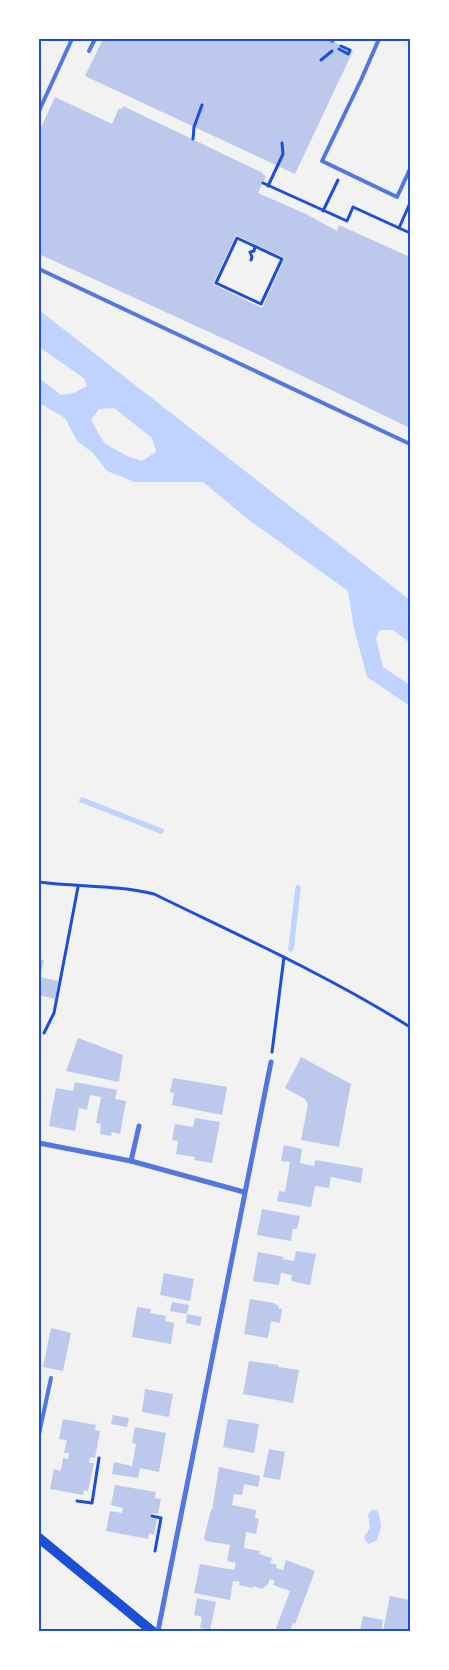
<svg xmlns="http://www.w3.org/2000/svg" width="449" height="1670" font-family="Commissioner,sans-serif">
	<style>
		.water { fill: #bfd3fe; fill-rule: evenodd }
		.lines { fill: none; stroke-linecap: round; stroke-linejoin: round }
		.stream { stroke: #bfd3fe; stroke-width: 5.5 }
		.building { fill: #bdc9ec; fill-rule: evenodd }
		.path { stroke: #1d4ed8; stroke-width: 3 }
		.service { stroke: #5277de; stroke-width: 4 }
		.minor { stroke: #5277de; stroke-width: 5 }
		.secondary { stroke: #1d4ed8; stroke-width: 10 }
		.neatline { fill: none; stroke: #1d4ed8; stroke-width: 2 }
	</style>
	<rect width="100%" height="100%" fill="#f2f2f2"/>
	<!-- water -->
	<g class="water">
		<path d="M39,310L410,600V643L393,630H380L376,638L383,667L410,685V706L367,677L354,628L348,591L249,520L203,482H135L107,471L93,453L77,441L65,418L39,403V378L61,395L74,393L87,386L84,378L39,347ZM114,408L152,438L156,452L142,461L127,456L104,443L91,420L99,409Z"/>
		<path d="M372,1510H376L379,1514L381,1527L377,1540L369,1544L366,1542L364,1537L370,1528L368,1514Z"/>
	</g>
	<g class="lines">
		<!-- stream -->
		<g class="stream">
			<path d="M82,800L161,831"/>
			<path d="M291,949L298,888"/>
		</g>
	</g>
	<!-- building -->
	<g class="building">
		<path d="M103,39H328L353,51L295,174L85,76Z"/>
		<path d="M55,97L112,124L119,108L122,109L123,106L263,173V175L266,176L258,193L306,214L337,231L339,225L410,257V428L244,348L39,254V132ZM236,235L285,258L262,308L213,284Z"/>
		<path d="M39,959L44,960L40,977L58,981L55,999L39,995Z"/>
		<path d="M78,1038L123,1055L119,1082L66,1071Z"/>
		<path d="M301,1057L351,1084L339,1147L301,1140L308,1104L305,1099L285,1088Z"/>
		<path d="M173,1078L227,1087L222,1115L172,1105L174,1093L170,1092Z"/>
		<path d="M75,1082L117,1090L115,1099L126,1101L120,1134L112,1132L111,1136L100,1134L101,1124L96,1123L101,1097L90,1095L87,1110L79,1108L75,1131L49,1126L56,1088L73,1091Z"/>
		<path d="M195,1118L220,1122L212,1163L194,1160L195,1157L176,1154L178,1141L172,1140L175,1124L193,1127Z"/>
		<path d="M284,1145L302,1149L300,1163L314,1166L315,1160L363,1168L361,1183L331,1177L329,1188L315,1186L311,1207L277,1201L279,1191L285,1192L290,1162L281,1161Z"/>
		<path d="M262,1209L300,1216L297,1229H293L291,1241L257,1235Z"/>
		<path d="M296,1251L316,1254L310,1285L291,1281L292,1275L281,1273L279,1285L253,1281L258,1252L284,1257L283,1259L294,1261Z"/>
		<path d="M164,1273L194,1279L190,1301L160,1295Z"/>
		<path d="M250,1299L274,1303L279,1306L278,1308L282,1309L280,1323L271,1321L268,1338L244,1334Z"/>
		<path d="M172,1302L189,1305L187,1314L170,1311Z"/>
		<path d="M137,1307L151,1309L150,1313L166,1316L165,1321L174,1323L171,1344L132,1337Z"/>
		<path d="M187,1314L202,1317L200,1326L186,1323Z"/>
		<path d="M51,1328L71,1333L63,1371L43,1367Z"/>
		<path d="M249,1361L279,1365L278,1367L299,1370L293,1403L243,1394Z"/>
		<path d="M145,1389L173,1394L169,1417L142,1412Z"/>
		<path d="M113,1415L129,1418L127,1427L111,1424Z"/>
		<path d="M63,1419L96,1425L95,1430L100,1431L95,1458L90,1457L89,1463H94L88,1491L84,1490L83,1495L50,1489L54,1469L61,1471L63,1458L68,1459L69,1453H64L67,1440L59,1439Z"/>
		<path d="M228,1419L259,1424L254,1453L223,1447Z"/>
		<path d="M135,1427L166,1433L159,1472L140,1468L138,1478L112,1474L114,1462L132,1466L136,1444L132,1443Z"/>
		<path d="M269,1449L285,1452L280,1480L263,1477Z"/>
		<path d="M219,1467L260,1476L258,1487L244,1484L242,1495L234,1494L232,1505L256,1510L255,1518L259,1519L256,1534L246,1532L244,1548L260,1551L259,1554L272,1558L270,1563L277,1565L276,1568L283,1570L286,1560L315,1571L295,1624L293,1623L290,1631H275L290,1591L273,1585L275,1581L270,1579L268,1584L262,1589L253,1586V1588L239,1585L240,1582L233,1581L230,1600L194,1593L200,1564L234,1570L236,1563L227,1561L230,1545L206,1541L204,1538L211,1510H212Z"/>
		<path d="M115,1485L156,1492L155,1498L161,1499L158,1514L152,1513L151,1518L157,1519L154,1535L149,1533L148,1539L106,1531L110,1511L122,1513L123,1508L111,1505Z"/>
		<path d="M390,1596L410,1600V1631H383Z"/>
		<path d="M197,1598L216,1602L210,1630L200,1628L202,1617L194,1615Z"/>
		<path d="M363,1616L383,1620L381,1631H360Z"/>
	</g>
	<g class="lines">
		<!-- path -->
		<g class="path">
			<path d="M339,49L348,54L350,50L341,46"/>
			<path d="M321,60L332,51"/>
			<path d="M193,139L194,127L202,105"/>
			<path d="M263,183L347,221L353,207L410,233"/>
			<path d="M268,186L283,154L282,143"/>
			<path d="M323,211L338,180"/>
			<path d="M399,228L410,203"/>
			<path d="M237,238L282,259L261,304L216,283Z"/>
			<path d="M251,260L252,257L250,252L254,251L255,247"/>
			<path d="M39,882C77,887 117,885 154,894C240,936 329,976 410,1027"/>
			<path d="M44,1033L54,1013L78,887"/>
			<path d="M272,1052L284,957"/>
			<path d="M77,1501L92,1503L99,1458"/>
			<path d="M152,1516L161,1518L155,1551"/>
		</g>
		<!-- service -->
		<g class="service">
			<path d="M379,39L361,80L322,161L397,197L410,169"/>
			<path d="M332,41L334,39"/>
			<path d="M89,51L95,39"/>
			<path d="M39,111L72,39"/>
			<path d="M39,269L410,444"/>
			<path d="M39,1434L51,1378"/>
		</g>
		<!-- minor -->
		<g class="minor">
			<path d="M39,1143L131,1161L244,1192"/>
			<path d="M131,1161L139,1126"/>
			<path d="M158,1631L271,1062"/>
		</g>
		<!-- secondary -->
		<path class="secondary" d="M39,1538L152,1631"/>
	</g>
	<!-- border -->
	<rect width="449" height="1670" fill="none" stroke="#ffffff" stroke-width="80"/>
	<rect x="40" y="40" width="369" height="1590" class="neatline"/>
</svg>
